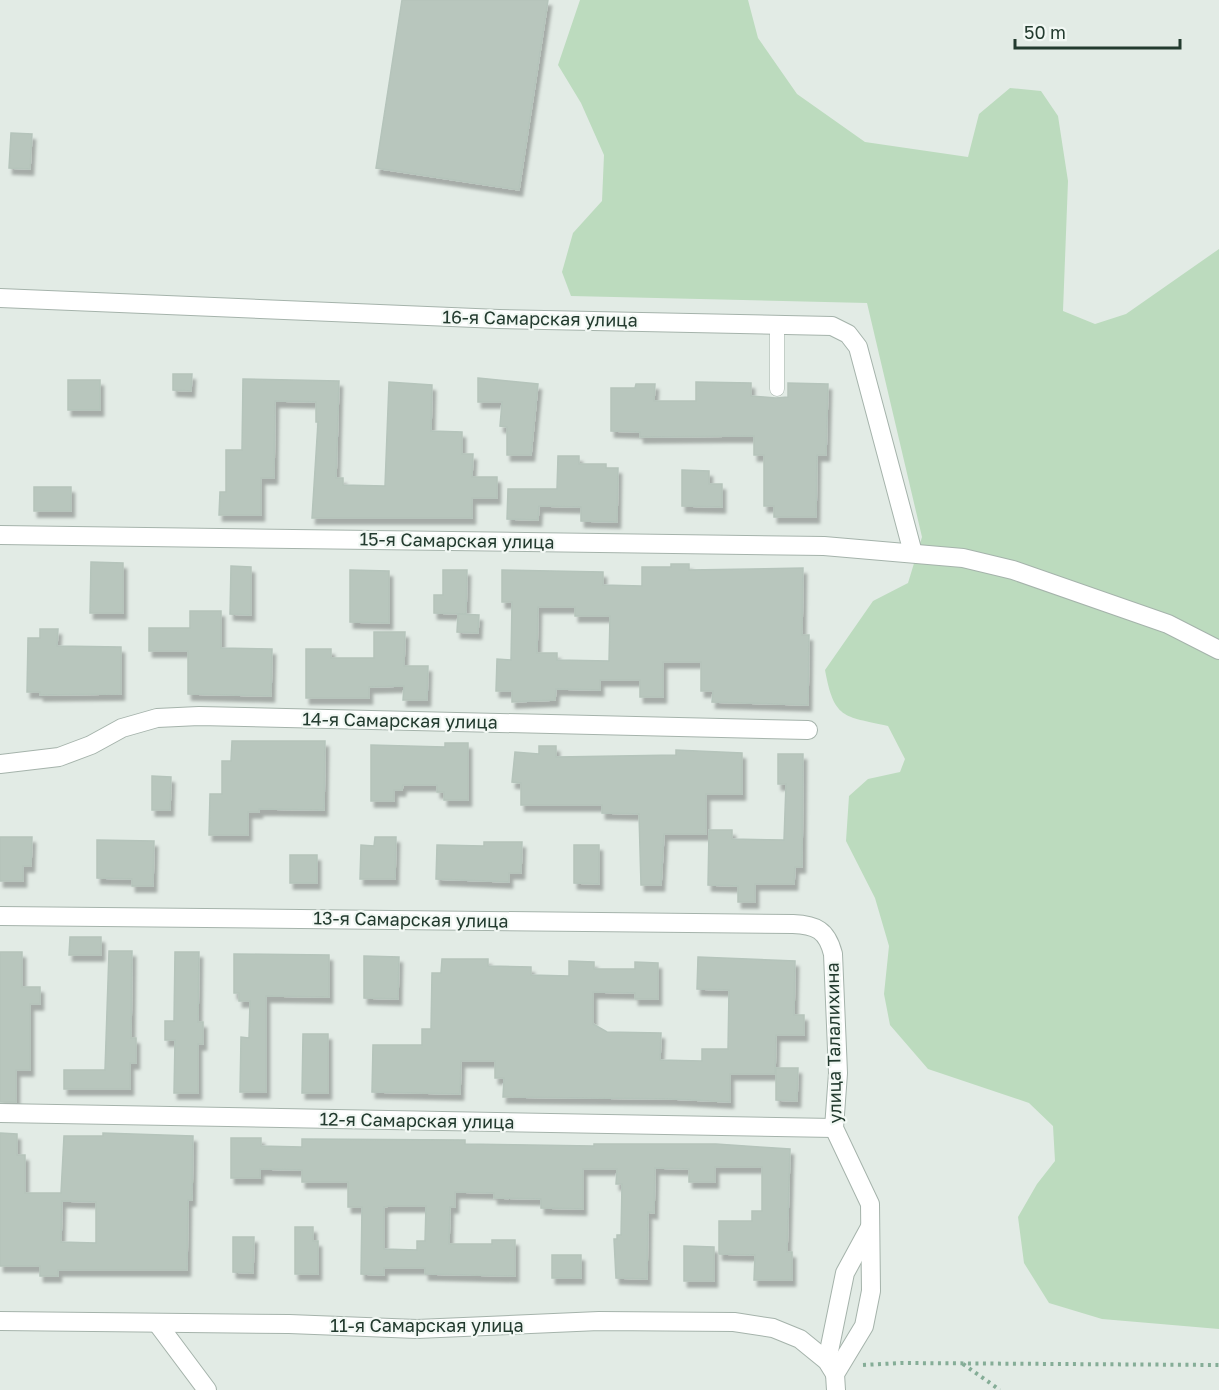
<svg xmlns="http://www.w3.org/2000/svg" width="1219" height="1390" font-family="'Golos Text',sans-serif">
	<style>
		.green { fill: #bcdbbe }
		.building { fill: #b8c6bd; stroke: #b5c4bb; stroke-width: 1.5; fill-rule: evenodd; filter: url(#shadow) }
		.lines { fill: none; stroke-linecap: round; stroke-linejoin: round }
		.lane-casing { stroke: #a5b3ab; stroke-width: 15 }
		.street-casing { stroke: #a5b3ab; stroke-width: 20 }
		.path { stroke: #85ad97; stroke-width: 4; stroke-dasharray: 3 4.5; stroke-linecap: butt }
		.lane { stroke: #fff; stroke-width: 14 }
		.street { stroke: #fff; stroke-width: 18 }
		.labels { text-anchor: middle; stroke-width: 4.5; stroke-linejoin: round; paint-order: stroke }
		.street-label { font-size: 18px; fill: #233b2f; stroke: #f2f8f4 }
	</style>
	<defs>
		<filter id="shadow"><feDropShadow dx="3.5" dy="6" stdDeviation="1.5" flood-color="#0004"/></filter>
	</defs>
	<rect width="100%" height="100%" fill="#e2ebe5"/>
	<!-- green -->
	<path class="green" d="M580,0H748L758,38L797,94L865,142L968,157L979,114L1010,88L1041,91L1058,116L1068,181L1063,311L1095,324L1126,314L1219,249V1329L1102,1319L1049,1303L1024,1263L1018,1217L1037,1184L1055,1161L1053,1126L1029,1103L928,1069L890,1025L884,994L889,946L875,898L846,841L849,796L868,779L900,772L905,759L888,726C843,716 834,719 825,670L873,601L908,583L922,537L867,303L571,296L562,272L573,233L602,201L604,155L581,103L558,65Z"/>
	<!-- building -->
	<g class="building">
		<path d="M402,0H548L519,190L376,168Z"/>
		<path d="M11,133L32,134L30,169L9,168Z"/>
		<path d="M173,374H192L191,391L173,390Z"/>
		<path d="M478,378L538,384L531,455H507V427L500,426L502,402H478Z"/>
		<path d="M243,379L339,381L336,478H343V485L385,486L389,382L432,385L431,431L462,432V454H473L472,477H497V498H472V518H312L318,422H316V402L275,401L274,478H261V515H219L220,492H226V450H242Z"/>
		<rect x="68" y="380" width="32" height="30"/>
		<path d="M696,382L751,383V396L776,398L788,397V383L828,384L826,455H817L816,517H774V506H764V455H754V436L640,437V432L611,431V388H635L636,384H655L654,401H696Z"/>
		<path d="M558,456H579V464H606V468H618L617,522L581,521V507L539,506L538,520L507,519L508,489H557Z"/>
		<path d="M682,470L709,471V484H722V507L682,506Z"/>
		<rect x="34" y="487" width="37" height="24"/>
		<path d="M91,562L123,563V613H90Z"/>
		<path d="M671,564H689V570L803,568L802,635H809L808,705L712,702L713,691H701V662H663V697H640V680H600V690L556,689L555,700L512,702V691H496L497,659L511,660L512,602H502V570L603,572V585L642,586V567H671ZM538,607H575V616H610L609,661L557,660V653H537Z"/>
		<path d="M231,566L251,567V615L230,614Z"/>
		<path d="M350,570L389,571V623L350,622Z"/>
		<path d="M443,570H467L466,614L434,613V595H443Z"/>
		<path d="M190,611H221V648L272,649L271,696L188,694V651H149V628H190Z"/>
		<path d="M458,614L479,615L478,633L457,632Z"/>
		<path d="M40,629H58L57,646L121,647V694L40,695V692H27L28,638H40Z"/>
		<path d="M374,632H405L404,666H428L427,700H403L404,686L369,687V698H306V649H331V658H374Z"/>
		<path d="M232,741H325L324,810L259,809V812H248V835H209L210,794H222V761H231Z"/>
		<path d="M445,743H468V800H444V792H437V785H403L402,790H394V801H371V745L445,747Z"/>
		<path d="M539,746H556V757L676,755V750L742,753V794H706V834H664L661,885H641L639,814L602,813V805H521V783L512,782L515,752L539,754Z"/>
		<path d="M778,754H803L802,867H795L794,884H755V902H738V886L708,885L709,830H732V839L784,840L786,784H778Z"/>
		<path d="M152,776L171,777L170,810H152Z"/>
		<path d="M0,837H32L31,866H23V881H0Z"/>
		<path d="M375,837H396L395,879H360L361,845L374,846Z"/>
		<path d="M97,840L154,841L153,886H132V879L97,878Z"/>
		<path d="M484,842H522L521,873H509V882L436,879L437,845L484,846Z"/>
		<path d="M574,845H599V884L574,883Z"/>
		<rect x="290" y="855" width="27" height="28"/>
		<path d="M70,937H101V955H69Z"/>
		<path d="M109,951H132L131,1038H136V1063H130V1089H64V1070H105Z"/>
		<path d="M0,952H22V987H40V1004H30V1070H16V1102H0Z"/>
		<path d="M175,952H199L198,1022H203V1044H198V1093H174L175,1040H165V1021H174Z"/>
		<path d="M234,954L329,955V997L266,996V1092H240L241,1037L249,1038L250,1001H239V993H234Z"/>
		<path d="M364,956L399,957L398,999L364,998Z"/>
		<path d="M698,957L795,961L794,1015H804V1035H776L775,1074H730V1102L672,1099L503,1097L504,1078H495V1061H461L460,1094L372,1092L373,1045H422V1029H431L432,973H441L442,959H488V966L531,967V975L569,976V961L594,962V969H635V962L658,963V999H635V993L593,992V1024L607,1032L661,1033L660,1060L702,1061V1049H728L729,990L697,989Z"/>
		<path d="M303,1034H328V1093H302Z"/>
		<path d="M776,1068H798L797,1101L776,1100Z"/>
		<path d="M0,1133L17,1134V1155H25V1193H61L64,1136H103V1133L193,1136L192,1200H188L187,1270H58V1276H40V1266H0ZM62,1201L96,1202V1243L61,1242Z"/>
		<path d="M231,1138H261V1146L302,1147V1139L465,1140V1144L594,1146V1144H716L790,1149L787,1252H792V1280H754L755,1255L719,1254V1221H752V1211H762V1167H715V1182H689V1169L655,1168L654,1213L648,1212L647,1279L616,1278L614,1239H617V1235H621L622,1184H616L617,1169H583V1209L541,1208V1199L494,1198V1193L455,1192V1207H450L449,1244H492V1240H515V1276L425,1274V1268H384V1275L361,1274L362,1207H348V1182H302V1170L260,1169V1178H231ZM389,1206H426L425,1241H417V1250L384,1249V1207Z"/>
		<path d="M295,1227H313V1241H318V1274H295Z"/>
		<path d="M233,1237H254L253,1273L233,1272Z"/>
		<path d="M684,1246L714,1247V1281H684Z"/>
		<rect x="552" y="1255" width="29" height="23"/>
	</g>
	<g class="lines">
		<defs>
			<path id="lane" d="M777,389V324"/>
			<g id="street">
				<path d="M0,298L499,319L832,326L848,334L858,347L913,553"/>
				<path d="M0,535L824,546L963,558L1013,570L1168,624L1219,650"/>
				<path d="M0,764L59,757L91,745L122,728L157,718L199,716L808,730"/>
				<path d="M0,916L793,924C816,925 827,930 833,954L838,1073L834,1128L870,1204L871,1291L864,1326L835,1374L836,1390"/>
				<path d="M0,1113L834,1128"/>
				<path d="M0,1321L289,1324L417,1329L599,1321L734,1322L773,1328L800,1339L827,1361L835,1374"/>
				<path d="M157,1323L207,1390"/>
				<path d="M827,1361L845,1273L870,1227"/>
			</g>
		</defs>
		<!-- lane casing -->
		<use href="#lane" class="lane-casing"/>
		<!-- street casing -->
		<use href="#street" class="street-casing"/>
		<!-- path -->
		<g class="path">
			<path d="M963,1364L1000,1390"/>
			<path d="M863,1365L901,1363L1219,1365"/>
		</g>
		<!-- lane -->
		<use href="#lane" class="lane"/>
		<!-- street -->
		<use href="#street" class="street"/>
	</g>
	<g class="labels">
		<!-- street labels -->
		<g class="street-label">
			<text transform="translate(540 319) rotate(1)" y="6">16-я Самарская улица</text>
			<text transform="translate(457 541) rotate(1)" y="6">15-я Самарская улица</text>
			<text transform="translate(400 721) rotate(1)" y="6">14-я Самарская улица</text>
			<text transform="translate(411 920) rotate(1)" y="6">13-я Самарская улица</text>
			<text transform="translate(834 1043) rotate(-91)" y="6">улица Талалихина</text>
			<text transform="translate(417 1121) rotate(1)" y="6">12-я Самарская улица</text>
			<text x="427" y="1332">11-я Самарская улица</text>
		</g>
	</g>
	<!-- scale -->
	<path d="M1015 39v9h165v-9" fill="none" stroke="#233b2f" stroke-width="3"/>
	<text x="1024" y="39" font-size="18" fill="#233b2f" stroke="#f2f8f4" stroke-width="4.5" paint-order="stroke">50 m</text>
</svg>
